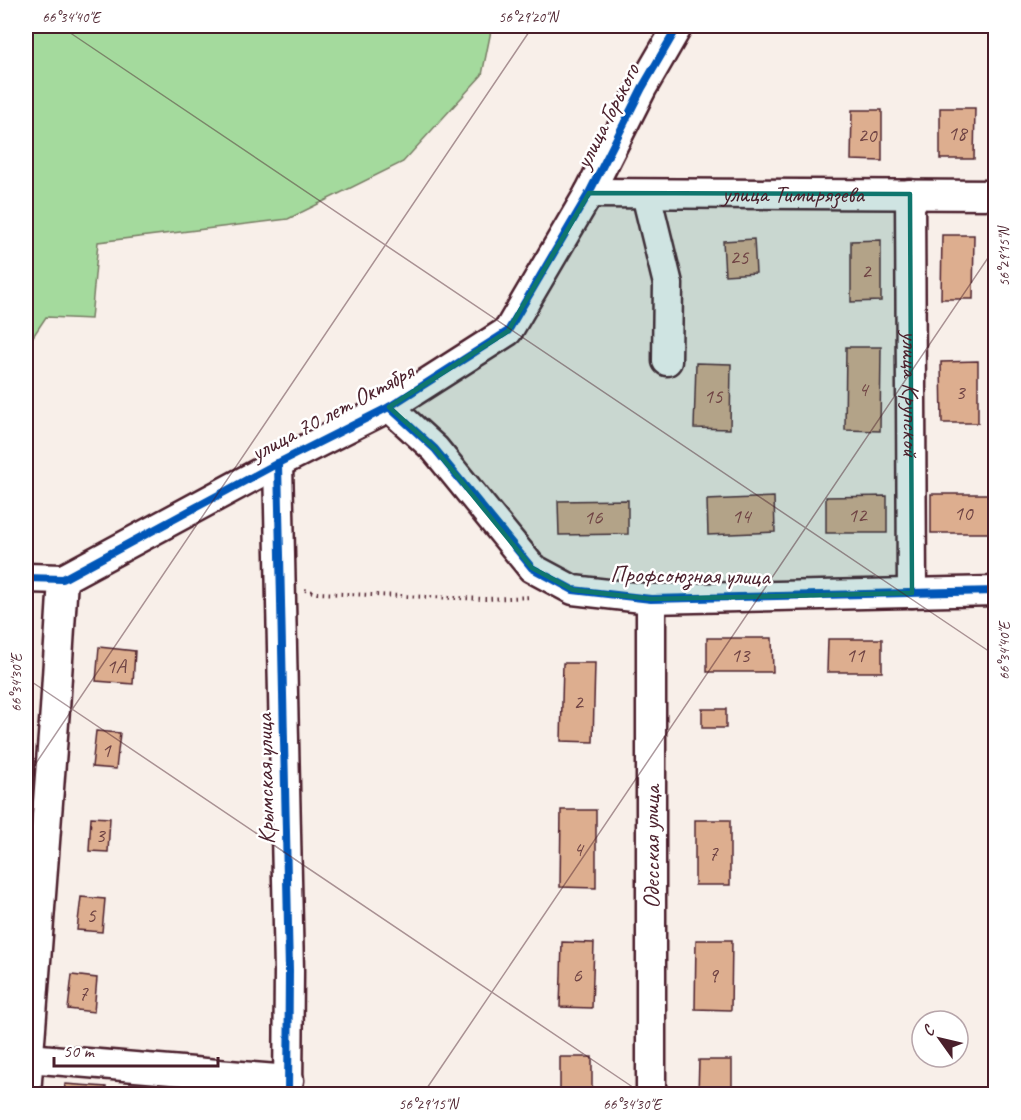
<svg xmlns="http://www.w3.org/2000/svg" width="1021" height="1120" font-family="Caveat,sans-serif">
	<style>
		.green { fill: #a4da9d; stroke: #777c64; stroke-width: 1.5 }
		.building { fill: #ddae8f; stroke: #4a1f2b; stroke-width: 1.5 }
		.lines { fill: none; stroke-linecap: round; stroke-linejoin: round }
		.minor-casing { stroke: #4a1f2b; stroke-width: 33 }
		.path { stroke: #4a1f2b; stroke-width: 4; stroke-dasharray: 1.5 4.5; stroke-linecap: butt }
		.minor { stroke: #fff; stroke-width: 28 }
		.cycleway-casing { stroke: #fff; stroke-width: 11 }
		.cycleway { stroke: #0057b8; stroke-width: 8 }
		.marked { fill: #0f766e; fill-opacity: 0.2; stroke: #0f766e; stroke-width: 4.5; stroke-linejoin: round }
		.ticks { fill: none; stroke: #4a1f2b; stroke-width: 1.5; stroke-opacity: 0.45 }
		.labels { text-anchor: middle; stroke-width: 5; stroke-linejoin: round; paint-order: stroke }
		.number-label { font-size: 21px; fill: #6f4344 }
		.street-label { font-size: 24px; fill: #4a1f2b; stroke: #fff }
		.neatline { fill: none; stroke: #4a1f2b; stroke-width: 2 }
		.ticks-label { font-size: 15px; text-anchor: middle; fill: #4a1f2b }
	</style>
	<rect width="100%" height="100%" fill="#f8efe9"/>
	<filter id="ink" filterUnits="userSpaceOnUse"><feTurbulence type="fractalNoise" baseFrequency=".0167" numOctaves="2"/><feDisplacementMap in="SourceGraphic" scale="12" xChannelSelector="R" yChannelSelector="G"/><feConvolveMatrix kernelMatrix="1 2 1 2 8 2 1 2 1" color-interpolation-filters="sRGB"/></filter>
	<g filter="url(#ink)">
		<!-- green -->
		<path class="green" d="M26,26H492L482,75L403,162L288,219L98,242L91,319L46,317L26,347Z"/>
		<!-- building -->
		<g class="building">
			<path d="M940,108H975L974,159H940Z"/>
			<path d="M852,110H882V161L851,160Z"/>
			<path d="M942,235H974L973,299H941Z"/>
			<path d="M754,239L756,273L725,275L723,241Z"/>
			<path d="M881,240V301L851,302V241Z"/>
			<path d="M846,347H881L880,431L845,430Z"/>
			<path d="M978,361V423H942L941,362Z"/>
			<path d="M696,363L731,364L730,429L694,428Z"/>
			<rect x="931" y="494" width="65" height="39"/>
			<path d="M887,496V533H826V497Z"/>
			<path d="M774,497L775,532L708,535L707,500Z"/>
			<path d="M628,500V534L559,535L558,501Z"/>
			<path d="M707,638H772L773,672H707Z"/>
			<path d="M828,639H882V672H827Z"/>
			<path d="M99,647L135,651L133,684L96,681Z"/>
			<path d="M563,663H595L593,742L561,741Z"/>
			<rect x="702" y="709" width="24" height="19"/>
			<path d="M96,731L120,733L116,769L92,767Z"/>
			<path d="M561,810H596V888L560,887Z"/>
			<path d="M91,817L110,818L108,852L89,851Z"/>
			<rect x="695" y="820" width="35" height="65"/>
			<path d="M81,897L105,899L102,932L77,930Z"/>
			<path d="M696,940H732L731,1010L695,1009Z"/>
			<path d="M562,942L594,943L592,1008L560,1007Z"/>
			<path d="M72,975L97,978L94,1012L68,1009Z"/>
			<rect x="560" y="1057" width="32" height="37"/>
			<path d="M699,1060H732V1094H698Z"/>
			<path d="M65,1084L106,1087V1094H64Z"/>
		</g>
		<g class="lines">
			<defs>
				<g id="minor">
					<path id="s1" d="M589,193L996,195"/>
					<path d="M646,194L668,284L667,361"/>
					<path id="s2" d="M910,194L912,593"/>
					<path d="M389,407L435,449L532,568L573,590L651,599L996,591"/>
					<path d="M278,463L289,971L288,1094"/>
					<path d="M26,578L63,579L278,463L389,407L508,331L589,193L642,88L678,26"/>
					<path d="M28,1058L289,1080"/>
					<path d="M26,1094L55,709L63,579"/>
					<path d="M651,1094V599"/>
				</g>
			</defs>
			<!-- minor casing -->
			<use href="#minor" class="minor-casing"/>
			<!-- path -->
			<path class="path" d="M305,590L317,593L486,599L531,597"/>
			<!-- minor -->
			<use href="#minor" class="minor"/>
			<defs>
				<g id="cycleway">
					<path d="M389,407L435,449L532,568L573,590L651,599L996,591"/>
					<path d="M278,463L289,971L288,1094"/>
					<path d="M26,578L63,579L278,463L389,407L508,331L589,193L642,88L678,26"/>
				</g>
			</defs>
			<!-- cycleway casing -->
			<use href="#cycleway" class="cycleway-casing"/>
			<!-- cycleway -->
			<use href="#cycleway" class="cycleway"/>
		</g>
	</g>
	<!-- marked area -->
	<path class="marked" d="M589,193L910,194L912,593L651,599L573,590L532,568L435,449L389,407L508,331Z"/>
	<!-- ticks -->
	<path class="ticks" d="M60,26L996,656M26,678L643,1094M26,778L533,26M423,1094L996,246"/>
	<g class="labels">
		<!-- number labels -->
		<g class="number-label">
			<text x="957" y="140">18</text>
			<text x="867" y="142">20</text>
			<text x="739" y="264">25</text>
			<text x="866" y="278">2</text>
			<text x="863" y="396">4</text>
			<text x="960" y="399">3</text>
			<text x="713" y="403">15</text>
			<text x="963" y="520">10</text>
			<text x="857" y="522">12</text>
			<text x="741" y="523">14</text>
			<text x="593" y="524">16</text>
			<text x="740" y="662">13</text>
			<text x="855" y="662">11</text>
			<text x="116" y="673">1А</text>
			<text x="578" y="709">2</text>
			<text x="106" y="757">1</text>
			<text x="100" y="842">3</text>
			<text x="578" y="856">4</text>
			<text x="713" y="860">7</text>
			<text x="91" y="922">5</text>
			<text x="577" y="982">6</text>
			<text x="713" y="982">9</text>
			<text x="83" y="1000">7</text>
		</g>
		<!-- street labels -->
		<g class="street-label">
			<text transform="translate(607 116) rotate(-63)" y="8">улица Горького</text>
			<text dy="8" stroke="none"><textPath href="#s1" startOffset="204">улица Тимирязева</textPath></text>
			<text dy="8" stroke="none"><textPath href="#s2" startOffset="200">улица Крупской</textPath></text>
			<text transform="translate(332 412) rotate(-28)" y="8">улица 70 лет Октября</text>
			<text transform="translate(690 575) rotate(1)" y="8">Профсоюзная улица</text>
			<text transform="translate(265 779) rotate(-91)" y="8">Крымская улица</text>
			<text transform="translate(651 847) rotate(-90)" y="8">Одесская улица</text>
		</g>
	</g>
	<!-- margin -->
	<rect width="1021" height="1120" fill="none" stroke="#fff" stroke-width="66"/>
	<!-- north arrow -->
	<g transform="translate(940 1039) rotate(304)"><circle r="28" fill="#ffffff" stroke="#b7a5aa" stroke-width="1.5"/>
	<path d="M0-4.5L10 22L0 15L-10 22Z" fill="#4a1f2b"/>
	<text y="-9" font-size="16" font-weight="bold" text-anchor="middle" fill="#4a1f2b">С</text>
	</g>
	<!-- scale -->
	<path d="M54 1057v9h164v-9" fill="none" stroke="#4a1f2b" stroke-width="3"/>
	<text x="63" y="1057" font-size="18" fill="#4a1f2b" stroke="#ffffff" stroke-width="4.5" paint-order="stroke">50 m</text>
	<rect x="33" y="33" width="955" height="1054" class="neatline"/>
	<g class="ticks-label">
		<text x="71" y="22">66°34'40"E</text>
		<text x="528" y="22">56°29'20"N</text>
		<text transform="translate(1004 257) rotate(-90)" y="5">56°29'15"N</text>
		<text transform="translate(1004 651) rotate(-90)" y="5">66°34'40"E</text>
		<text transform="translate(16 683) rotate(-90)" y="5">66°34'30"E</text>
		<text x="428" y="1109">56°29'15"N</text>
		<text x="632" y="1109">66°34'30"E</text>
	</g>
</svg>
